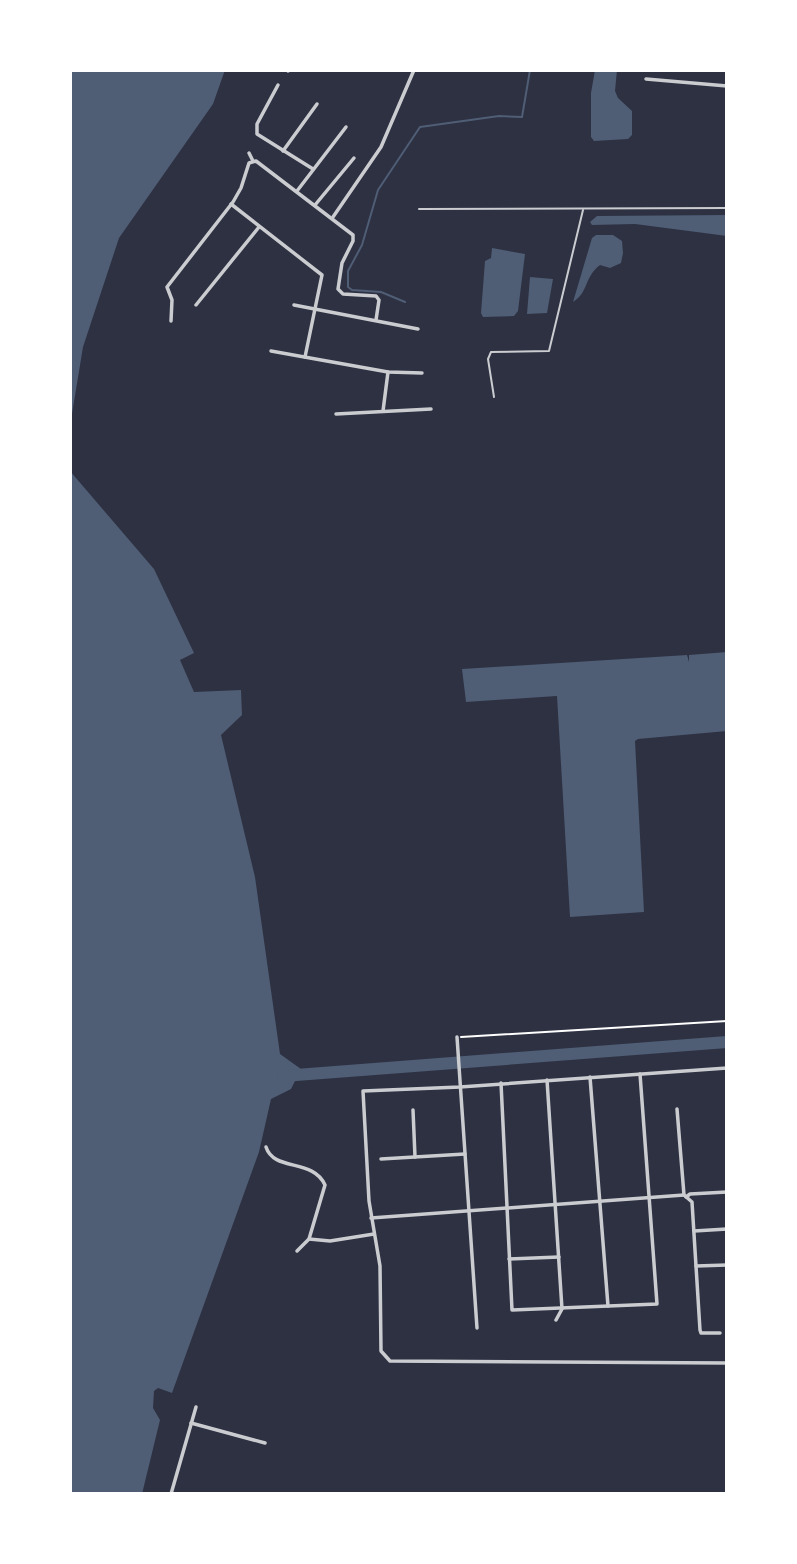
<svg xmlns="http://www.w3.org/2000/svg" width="797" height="1564" font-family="'Noto Sans',sans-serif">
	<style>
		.water { fill: #4f5d75 }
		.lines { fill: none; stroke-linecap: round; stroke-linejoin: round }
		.stream { stroke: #4f5d75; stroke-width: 2 }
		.river { stroke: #4f5d75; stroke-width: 12 }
		.path { stroke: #fff; stroke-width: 2 }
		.service { stroke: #caccd0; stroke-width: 2 }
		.minor { stroke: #caccd0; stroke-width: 3.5 }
	</style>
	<rect width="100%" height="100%" fill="#2d3142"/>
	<!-- water -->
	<g class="water">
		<path d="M73,70H225L213,104L119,238L83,347L70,426V77Z"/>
		<path d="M595,70H617L615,91L618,98L632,111V135L628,139L594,141L591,137V93Z"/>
		<path d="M727,215V236L635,224L592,225L590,222L597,216Z"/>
		<path d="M596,235H613L622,241L623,253L621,263L610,268L600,265C584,277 589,292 573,302L592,238Z"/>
		<path d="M492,248L525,254L518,311L514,316L483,317L481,313L485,261L491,258Z"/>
		<path d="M530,277L553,279L547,313L527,314Z"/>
		<path d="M70,471L154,569L194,653L180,660L194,692L241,690L242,715L221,735L255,877L280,1054L301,1069L291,1089L271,1099L259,1152L172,1393L158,1388L154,1391L153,1408L160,1420L142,1494H70Z"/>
		<path d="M727,652V731L638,739L635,741L644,912L570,917L557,696L466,702L462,669L687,655L689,662V655Z"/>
	</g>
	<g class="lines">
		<!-- stream -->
		<path class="stream" d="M405,302L381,292L352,290L348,287V271L362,245L378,190L420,127L499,116L522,117L530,70"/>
		<!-- river -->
		<path class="river" d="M283,1076L727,1042"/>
		<!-- path -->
		<path class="path" d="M461,1037L727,1021"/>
		<!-- service -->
		<g class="service">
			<path d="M419,209L727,208"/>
			<path d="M494,397L488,359L491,352L549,351L583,210"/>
		</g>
		<!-- minor -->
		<g class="minor">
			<path d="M288,71L290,70"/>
			<path d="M646,79L727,86"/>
			<path d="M278,85L257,124V134L313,169"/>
			<path d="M283,151L317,104"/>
			<path d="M249,153L253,161"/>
			<path d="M297,191L346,127"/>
			<path d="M231,204L322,275L305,357"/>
			<path d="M315,205L354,158"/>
			<path d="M333,217L381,147L414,70"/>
			<path d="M196,305L259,227"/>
			<path d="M294,305L418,329"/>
			<path d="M171,321L172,300L167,287L233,202L241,188L249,163L256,161L353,235V241L342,263L338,289L343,294L376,296L379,300L376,320"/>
			<path d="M271,351L388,372L422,373"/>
			<path d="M383,411L388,372"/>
			<path d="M336,414L431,409"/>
			<path d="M457,1037L477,1328"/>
			<path d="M727,1068L460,1087L363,1091L369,1201L380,1266L381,1351L390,1361L727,1363"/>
			<path d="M590,1077L608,1306"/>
			<path d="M547,1080L562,1309L556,1320"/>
			<path d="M501,1083L512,1310L657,1304L640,1074"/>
			<path d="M677,1109L684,1195L692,1202L700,1330L701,1333H720"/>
			<path d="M413,1110L415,1157"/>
			<path d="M266,1147C274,1172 313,1158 325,1185L309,1239L297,1251"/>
			<path d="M381,1159L465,1154"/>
			<path d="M686,1197L690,1194L727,1192"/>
			<path d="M371,1218L684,1195"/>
			<path d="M694,1231L727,1229"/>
			<path d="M309,1239L330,1241L374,1234"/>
			<path d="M509,1259L559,1257"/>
			<path d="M696,1266L727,1265"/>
			<path d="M191,1423L265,1443"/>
			<path d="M171,1494L196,1407"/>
		</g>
	</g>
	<!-- border -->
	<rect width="797" height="1564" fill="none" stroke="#ffffff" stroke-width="144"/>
</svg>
